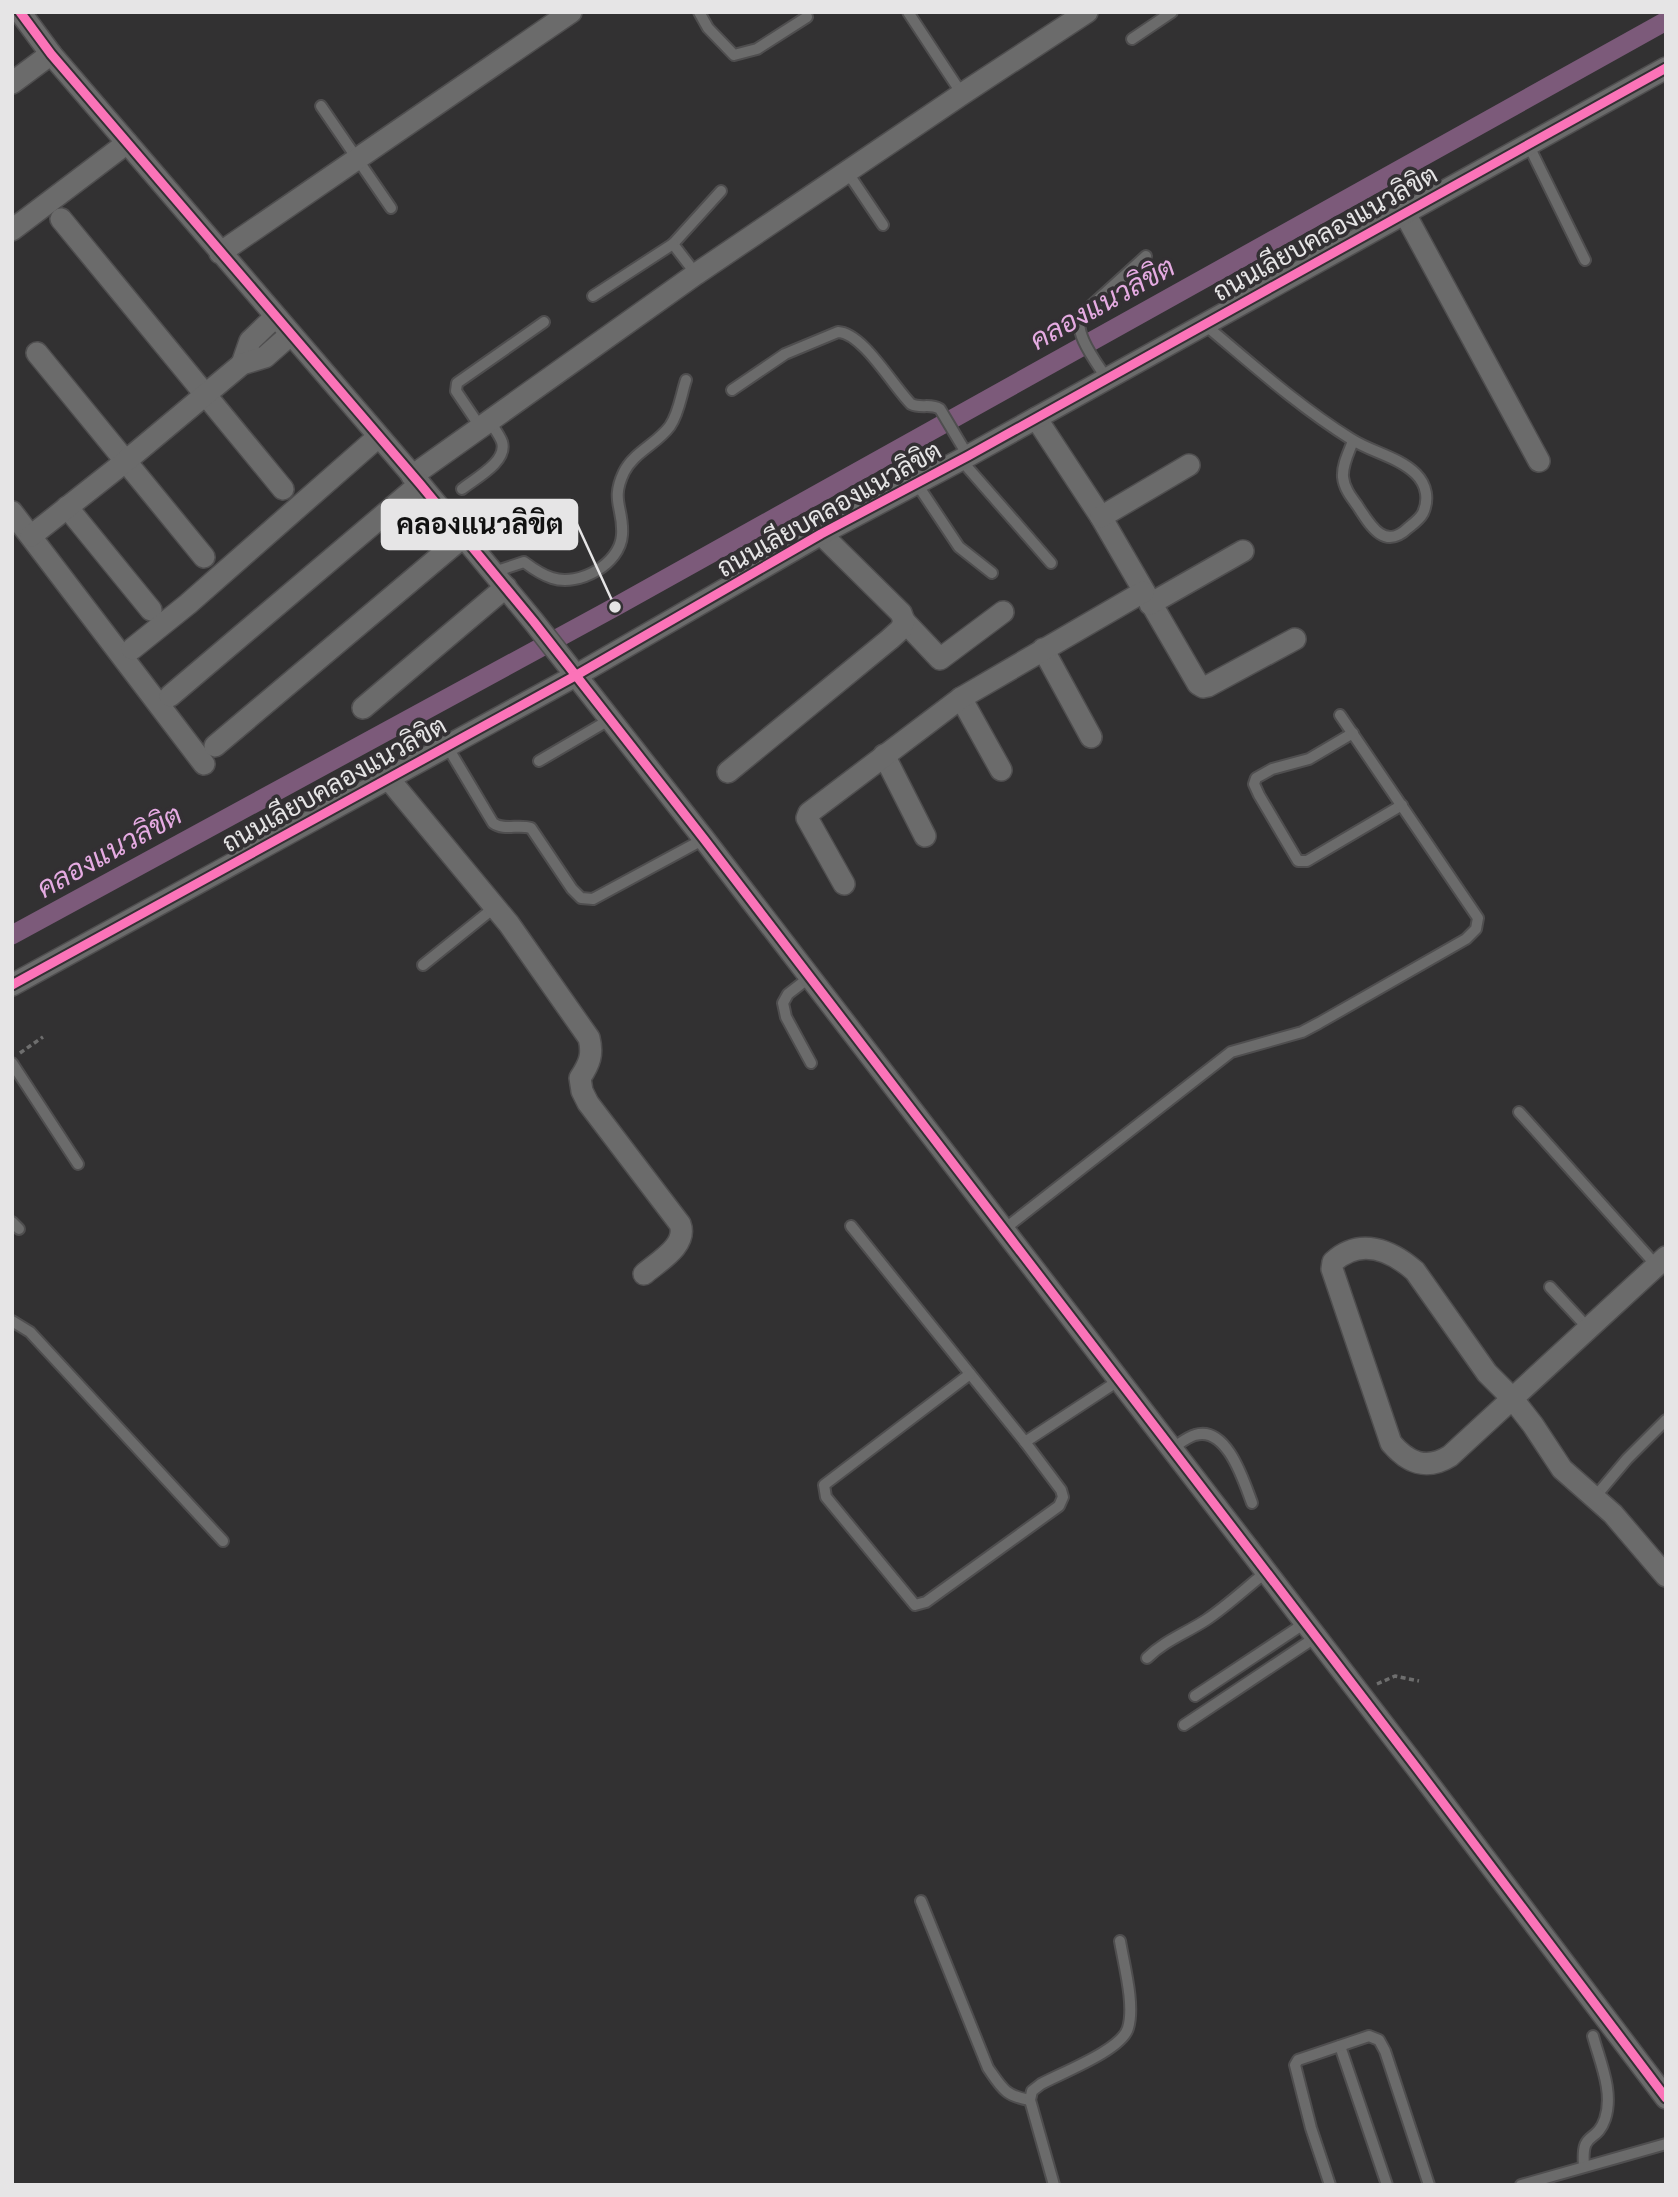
<svg xmlns="http://www.w3.org/2000/svg" width="1678" height="2197" font-family="Figtree,Sarabun,sans-serif">
	<style>
		.lines { fill: none; stroke-linecap: round; stroke-linejoin: round }
		.canal { stroke: #7c5a7a; stroke-width: 19 }
		.lane-casing { stroke: #4f4e4f; stroke-width: 14 }
		.street-casing { stroke: #4f4e4f; stroke-width: 24 }
		.path { stroke: #6e6e6e; stroke-width: 3.5; stroke-dasharray: 5 3.5; stroke-linecap: butt }
		.lane { stroke: #6b6b6b; stroke-width: 10 }
		.street { stroke: #6b6b6b; stroke-width: 21 }
		.cycleway-casing { stroke: #333033; stroke-width: 13 }
		.cycleway { stroke: #fb73b8; stroke-width: 9 }
		.labels { text-anchor: middle; stroke-width: 7; stroke-linejoin: round; paint-order: stroke }
		.street-label { font-size: 26px; fill: #e6e5e6; stroke: #333033 }
		.water-label { font-size: 28px; font-style: italic; fill: #e5abe2; stroke: #333033 }
		.leader { fill: none; stroke: #e6e5e6; stroke-width: 2.5 }
		.callout-dot { fill: #e6e5e6; stroke: #333033; stroke-width: 2.5 }
		.callout { fill: #e6e5e6; stroke: #e6e5e6; stroke-width: 2.5 }
		.callout-label { font-size: 28px; text-anchor: middle; font-weight: bold; fill: #111 }
	</style>
	<rect width="100%" height="100%" fill="#323132"/>
	<g class="lines">
		<!-- canal -->
		<path class="canal" d="M12,935L615,607L1666,21"/>
		<defs>
			<g id="lane">
				<path d="M699,12L708,28L734,55L757,49L807,17"/>
				<path d="M908,12L962,94"/>
				<path d="M1132,39L1172,12"/>
				<path d="M321,106L391,208"/>
				<path d="M1528,144L1585,260"/>
				<path d="M848,173L883,225"/>
				<path d="M696,274L673,244L721,191"/>
				<path d="M593,296L673,244"/>
				<path d="M1204,324C1252,364 1298,406 1351,439C1371,452 1399,457 1416,474C1427,485 1429,500 1423,513C1420,519 1413,524 1408,528C1384,551 1370,525 1357,505C1351,497 1344,488 1343,477C1342,465 1349,452 1353,441"/>
				<path d="M1107,379C1097,363 1071,331 1082,314L1146,256"/>
				<path d="M732,390L785,354L838,332C863,333 892,385 911,404C921,409 930,403 940,409L968,456"/>
				<path d="M481,428L456,391L457,383L544,322"/>
				<path d="M961,460L1051,563"/>
				<path d="M917,484L959,547L992,573"/>
				<path d="M462,489C474,479 508,462 502,442C500,436 494,428 490,422"/>
				<path d="M494,572L524,562C532,568 542,575 552,578C579,587 620,564 622,535C624,508 610,501 624,472C634,452 657,444 670,426C679,413 681,395 686,380"/>
				<path d="M1353,733L1309,759L1272,769L1256,778L1254,784L1259,795L1298,861H1307L1402,805"/>
				<path d="M447,746L493,823C504,831 518,824 531,828L572,889L581,898L593,899L704,839"/>
				<path d="M539,761L609,720"/>
				<path d="M423,965L495,907"/>
				<path d="M810,977L788,994L783,1003L786,1017L811,1063"/>
				<path d="M12,1063L78,1164"/>
				<path d="M1519,1112L1656,1265"/>
				<path d="M12,1222L19,1229"/>
				<path d="M851,1226L1025,1442L1118,1381"/>
				<path d="M1003,1230L1231,1052L1302,1032L1319,1023L1466,939L1476,929L1478,918L1340,715"/>
				<path d="M1550,1287L1588,1328"/>
				<path d="M12,1321L30,1332L223,1541"/>
				<path d="M970,1374L824,1485L826,1497L915,1605L926,1602L1059,1506L1063,1497L1061,1490L1025,1442"/>
				<path d="M1171,1449C1178,1445 1187,1437 1195,1435C1227,1425 1244,1482 1252,1503"/>
				<path d="M1595,1497L1627,1459L1666,1420"/>
				<path d="M1147,1658C1164,1641 1186,1633 1206,1620C1227,1606 1246,1588 1266,1572"/>
				<path d="M1195,1696L1305,1623"/>
				<path d="M1184,1725L1316,1637"/>
				<path d="M921,1901L988,2068C1002,2088 1005,2096 1030,2100"/>
				<path d="M1340,2046L1387,2185"/>
				<path d="M1584,2166C1581,2129 1596,2145 1605,2119C1614,2092 1600,2062 1593,2036"/>
				<path d="M1054,2185L1030,2100L1032,2091L1041,2084C1061,2073 1122,2050 1128,2028C1135,2005 1124,1965 1120,1941"/>
				<path d="M1330,2185L1311,2128L1295,2065L1298,2060L1369,2036L1379,2040L1385,2051L1429,2185"/>
				<path d="M1521,2185L1666,2144"/>
			</g>
			<g id="street">
				<path d="M20,12L51,54L420,484L534,622L704,839L1416,1767L1666,2098"/>
				<path d="M12,83L51,54"/>
				<path d="M1404,212L1539,461"/>
				<path d="M61,219L283,489"/>
				<path d="M12,230L127,143"/>
				<path d="M220,253L571,12"/>
				<path d="M37,353L204,557"/>
				<path d="M242,364L250,341L275,317"/>
				<path d="M1036,418L1101,517L1198,684L1203,687L1208,686L1295,639"/>
				<path d="M412,476L696,274L962,94L1087,12"/>
				<path d="M67,507L151,610"/>
				<path d="M12,512L204,764"/>
				<path d="M1101,517L1189,465"/>
				<path d="M31,536L126,461L242,364L265,357L290,335"/>
				<path d="M1150,604L1243,551"/>
				<path d="M904,621L940,659L1003,612"/>
				<path d="M132,649L188,604L378,437"/>
				<path d="M1043,649L1091,737"/>
				<path d="M170,696L420,484"/>
				<path d="M961,698L1001,770"/>
				<path d="M363,708L506,587"/>
				<path d="M215,746L463,537"/>
				<path d="M884,755L925,836"/>
				<path d="M728,772L890,639L901,629L904,621L901,613L821,534"/>
				<path d="M388,778L509,924L589,1038C593,1054 590,1063 580,1078L582,1091L588,1103L680,1224C688,1245 659,1261 644,1274"/>
				<path d="M844,884L807,818L809,813L961,698L1143,592"/>
				<path d="M12,985L575,676L821,534L968,456L1666,68"/>
				<path d="M1666,1257L1450,1456C1426,1471 1407,1462 1391,1443L1332,1269L1333,1262C1360,1237 1391,1250 1415,1271L1487,1373L1512,1398L1533,1425L1562,1469L1613,1514L1666,1576"/>
			</g>
		</defs>
		<!-- lane casing -->
		<use href="#lane" class="lane-casing"/>
		<!-- street casing -->
		<use href="#street" class="street-casing"/>
		<!-- path -->
		<g class="path">
			<path d="M20,1053L43,1037"/>
			<path d="M1377,1684L1395,1676L1419,1681"/>
		</g>
		<!-- lane -->
		<use href="#lane" class="lane"/>
		<!-- street -->
		<use href="#street" class="street"/>
		<defs>
			<g id="cycleway">
				<path d="M20,12L51,54L420,484L534,622L704,839L1416,1767L1666,2098"/>
				<path d="M12,985L575,676L821,534L968,456L1666,68"/>
			</g>
		</defs>
		<!-- cycleway casing -->
		<use href="#cycleway" class="cycleway-casing"/>
		<!-- cycleway -->
		<use href="#cycleway" class="cycleway"/>
	</g>
	<g class="labels">
		<!-- street labels -->
		<g class="street-label">
			<text transform="translate(1325 233) rotate(-29)" y="9">ถนนเลียบคลองแนวลิขิต</text>
			<text transform="translate(829 509) rotate(-29)" y="9">ถนนเลียบคลองแนวลิขิต</text>
			<text transform="translate(334 784) rotate(-29)" y="9">ถนนเลียบคลองแนวลิขิต</text>
		</g>
		<!-- water labels -->
		<g class="water-label">
			<text transform="translate(1102 303) rotate(-29)" y="10">คลองแนวลิขิต</text>
			<text transform="translate(109 851) rotate(-29)" y="10">คลองแนวลิขิต</text>
		</g>
	</g>
	<!-- callouts -->
	<path class="leader" d="M615 607L577 524"/>
	<circle class="callout-dot" cx="615" cy="607" r="7"/>
	<rect class="callout" x="382" y="500" width="195" height="49" rx="7"/>
	<g class="callout-label">
		<text x="480" y="534">คลองแนวลิขิต</text>
	</g>
	<!-- border -->
	<rect width="1678" height="2197" fill="none" stroke="#e6e5e6" stroke-width="28"/>
</svg>
